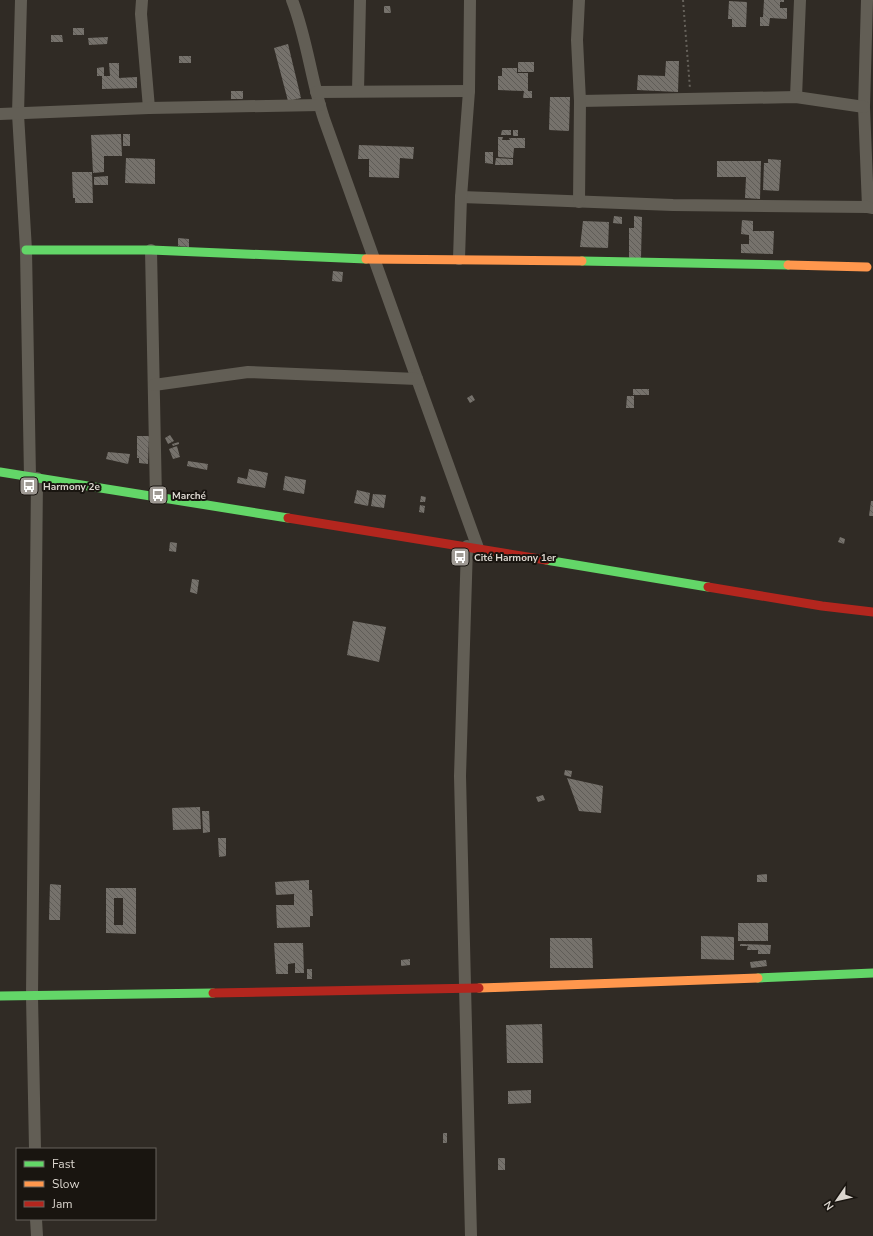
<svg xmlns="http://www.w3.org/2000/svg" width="873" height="1236" font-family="'Nunito Sans',sans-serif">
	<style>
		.building { fill: url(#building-back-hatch); fill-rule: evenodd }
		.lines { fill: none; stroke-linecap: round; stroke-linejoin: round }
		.path { stroke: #66625b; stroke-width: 2; stroke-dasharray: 2 3; stroke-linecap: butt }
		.street { stroke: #625e55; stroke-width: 12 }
		.fast { stroke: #63d668; stroke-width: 9 }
		.slow { stroke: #ff974d; stroke-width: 9 }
		.jam { stroke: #b3261e; stroke-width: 9 }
		.labels { text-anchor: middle; stroke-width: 4; stroke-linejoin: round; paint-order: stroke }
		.poi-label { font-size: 10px; font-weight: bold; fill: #dbd6cf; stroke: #191510; text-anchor: start }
	</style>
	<defs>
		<pattern id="building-back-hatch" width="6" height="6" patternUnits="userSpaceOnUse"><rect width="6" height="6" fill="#76726c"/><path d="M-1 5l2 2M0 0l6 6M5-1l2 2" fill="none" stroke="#5f5c57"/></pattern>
	</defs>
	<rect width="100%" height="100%" fill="#302b25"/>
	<!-- building -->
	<g class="building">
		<path d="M764,0H784V2H780V8H787V19L770,18L769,26H760V17H763Z"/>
		<path d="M729,1L747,2L746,27H732V19H728Z"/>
		<path d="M384,6H390L391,13H384Z"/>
		<rect x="73" y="28" width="11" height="7"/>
		<path d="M51,35H62L63,42H51Z"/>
		<path d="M108,37L107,44L89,45L88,38Z"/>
		<path d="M288,44L301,98L288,101L274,48Z"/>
		<rect x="179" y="56" width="12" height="7"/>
		<path d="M666,61H679L678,92L637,90L638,75L665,76Z"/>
		<rect x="518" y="62" width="16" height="10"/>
		<path d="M109,63H119V78L137,77V88L102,89V76H97V68L104,67V76H110Z"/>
		<path d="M502,68H517V73H528V91H532V98H523L524,91L498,90V76H502Z"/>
		<rect x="231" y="91" width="12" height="8"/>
		<path d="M550,97H570L569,131L549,130Z"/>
		<path d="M502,130H511V135H501Z"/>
		<rect x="513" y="130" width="5" height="6"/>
		<path d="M121,134L122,156H104V172L93,173L91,135Z"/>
		<rect x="123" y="134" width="7" height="12"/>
		<path d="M498,137H503L502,140H510L509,138H525V148H514L513,158L498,157Z"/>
		<path d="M359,145L414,147L413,159L400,158L399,178L369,177V159H358Z"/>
		<path d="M485,152H493V164L485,163Z"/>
		<path d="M126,158L155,159V184L125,183Z"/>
		<path d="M496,158L513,159V165H495Z"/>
		<path d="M768,159L781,160L779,191L763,190L764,163H768Z"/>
		<path d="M717,161H761L760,199L745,198L746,177H717Z"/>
		<path d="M72,172H92L93,203H75V198H73Z"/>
		<path d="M108,176V185H94V177Z"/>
		<path d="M614,216L622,217V224L613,223Z"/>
		<path d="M634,216L642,217L641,258H629V228H634Z"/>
		<path d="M742,220L753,221V231H774L773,254L741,253V244H749V235L741,234Z"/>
		<path d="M583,221L609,222L608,248L580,247Z"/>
		<path d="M178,238L189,239V247L178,246Z"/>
		<path d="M333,271L343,272L342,282L332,281Z"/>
		<rect x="633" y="389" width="16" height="6"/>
		<path d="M472,395L475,400L470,403L467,398Z"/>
		<path d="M627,396H634V408H626Z"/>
		<path d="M170,435L174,441L168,444L165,438Z"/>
		<path d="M137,436H149L148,464L139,463V458H137Z"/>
		<path d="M179,442V444L173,446L172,444Z"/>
		<path d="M177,446L180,457L173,459L169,449Z"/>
		<path d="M108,452L130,454L128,464L106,459Z"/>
		<path d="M188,461L208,464L207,470L187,466Z"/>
		<path d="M249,469L268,473L265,488L237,483L238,477L247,479Z"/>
		<path d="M285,476L306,480L304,494L283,490Z"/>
		<path d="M357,490L370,493L368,506L354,503Z"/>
		<path d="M373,494L386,495L384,508L371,506Z"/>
		<path d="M421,496L426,497L425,502H420Z"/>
		<path d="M871,501H873V516H869Z"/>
		<path d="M420,505L425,506L424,513L419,512Z"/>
		<path d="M840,537L845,539L844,544L838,542Z"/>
		<path d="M170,542L177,543L176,552L169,551Z"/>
		<path d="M192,579L199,580L197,594L190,592Z"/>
		<path d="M353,621L386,627L379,662L347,655Z"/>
		<path d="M565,770L572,771L571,777L564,775Z"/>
		<path d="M567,778L603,786L601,813L579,811Z"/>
		<path d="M543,795L545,800L538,802L536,797Z"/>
		<path d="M200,807L201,829L173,830L172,808Z"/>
		<path d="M202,811H209L210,832L203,833Z"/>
		<path d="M218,838H226V856L219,857Z"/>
		<path d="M767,874V882H757V875Z"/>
		<path d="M309,880V890H312L313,916H310V927L277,928L276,905H294V894L276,895L275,882Z"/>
		<path d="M50,884L61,885L60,920H49Z"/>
		<path d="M106,888H136V934L106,933ZM114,898H123V925H114Z"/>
		<rect x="738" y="923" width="30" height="18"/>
		<path d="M701,936L734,937V960L701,959Z"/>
		<path d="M550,938H592L593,968H550Z"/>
		<path d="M274,943H303L304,973H295V963L288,964V974H276Z"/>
		<path d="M740,944L771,945L770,954H758V950H747L748,946H740Z"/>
		<path d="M410,959V965L401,966V960Z"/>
		<path d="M766,960L767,966L751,968L750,962Z"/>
		<rect x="307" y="969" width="5" height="10"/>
		<path d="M542,1024L543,1063H507L506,1025Z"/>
		<path d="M531,1090V1103L508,1104V1091Z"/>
		<rect x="443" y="1133" width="4" height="10"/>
		<rect x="498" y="1158" width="7" height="12"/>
	</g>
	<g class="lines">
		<!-- path -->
		<path class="path" d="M683,0L690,89"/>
		<!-- street -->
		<g class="street">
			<path d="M21,0L18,114L26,250L30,477"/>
			<path d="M142,0L141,14L149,108"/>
			<path d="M292,0C307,38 311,80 324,119C374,262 427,405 478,548"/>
			<path d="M867,0L864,107L868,207L873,208"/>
			<path d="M358,91L360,0"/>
			<path d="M316,92L469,91"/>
			<path d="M796,97L800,0"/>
			<path d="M580,101L796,97L864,107"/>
			<path d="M0,114L149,108L320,105"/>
			<path d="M461,197L673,205L868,207"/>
			<path d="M579,202L580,101L577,40L579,0"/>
			<path d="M151,250L156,498"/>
			<path d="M459,259L461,197L469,91L470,0"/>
			<path d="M154,385L248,372L417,379"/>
			<path d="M467,546L460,776L471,1236"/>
			<path d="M35,1149L32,996L37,478"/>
			<path d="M36,1219L37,1236"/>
		</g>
		<!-- fast -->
		<g class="fast">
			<path d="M26,250H151L366,259"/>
			<path d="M582,261L788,265"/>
			<path d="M0,472L288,518"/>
			<path d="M546,560L708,587"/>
			<path d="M758,978L873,973"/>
			<path d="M0,996L213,993"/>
		</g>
		<!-- slow -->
		<g class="slow">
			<path d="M366,259L582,261"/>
			<path d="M788,265L867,267"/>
			<path d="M479,988L758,978"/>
		</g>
		<!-- jam -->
		<g class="jam">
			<path d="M288,518L546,560"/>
			<path d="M708,587L822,606L873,612"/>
			<path d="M213,993L479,988"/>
		</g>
	</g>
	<!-- icons -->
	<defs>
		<symbol id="bus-square" viewBox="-11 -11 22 22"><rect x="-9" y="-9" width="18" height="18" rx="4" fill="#9f9a94" stroke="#191510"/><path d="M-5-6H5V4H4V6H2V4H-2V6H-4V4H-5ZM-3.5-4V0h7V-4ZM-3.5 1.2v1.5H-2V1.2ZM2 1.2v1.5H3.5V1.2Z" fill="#fff"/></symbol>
	</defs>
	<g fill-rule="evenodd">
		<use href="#bus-square" x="18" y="475" width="22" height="22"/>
		<use href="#bus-square" x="147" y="484" width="22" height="22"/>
		<use href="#bus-square" x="449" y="546" width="22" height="22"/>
	</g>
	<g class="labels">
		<!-- poi labels -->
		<g class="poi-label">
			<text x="43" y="490">Harmony 2e</text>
			<text x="172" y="499">Marché</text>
			<text x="474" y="561">Cité Harmony 1er</text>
		</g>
	</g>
	<!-- legend -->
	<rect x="16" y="1148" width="140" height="72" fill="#191510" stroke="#67625c"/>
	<rect x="24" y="1161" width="20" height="6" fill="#63d668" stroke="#67625c"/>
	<text x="52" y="1168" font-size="12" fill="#dbd6cf">Fast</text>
	<rect x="24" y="1181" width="20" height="6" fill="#ff974d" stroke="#67625c"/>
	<text x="52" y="1188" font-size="12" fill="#dbd6cf">Slow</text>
	<rect x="24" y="1201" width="20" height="6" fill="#b3261e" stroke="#67625c"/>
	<text x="52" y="1208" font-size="12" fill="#dbd6cf">Jam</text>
	<!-- north arrow -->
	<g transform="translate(837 1200) rotate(236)" stroke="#191510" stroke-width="3" paint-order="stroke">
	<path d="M0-3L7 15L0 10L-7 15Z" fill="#dbd6cf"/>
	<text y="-6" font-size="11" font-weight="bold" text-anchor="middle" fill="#dbd6cf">N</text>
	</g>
</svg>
